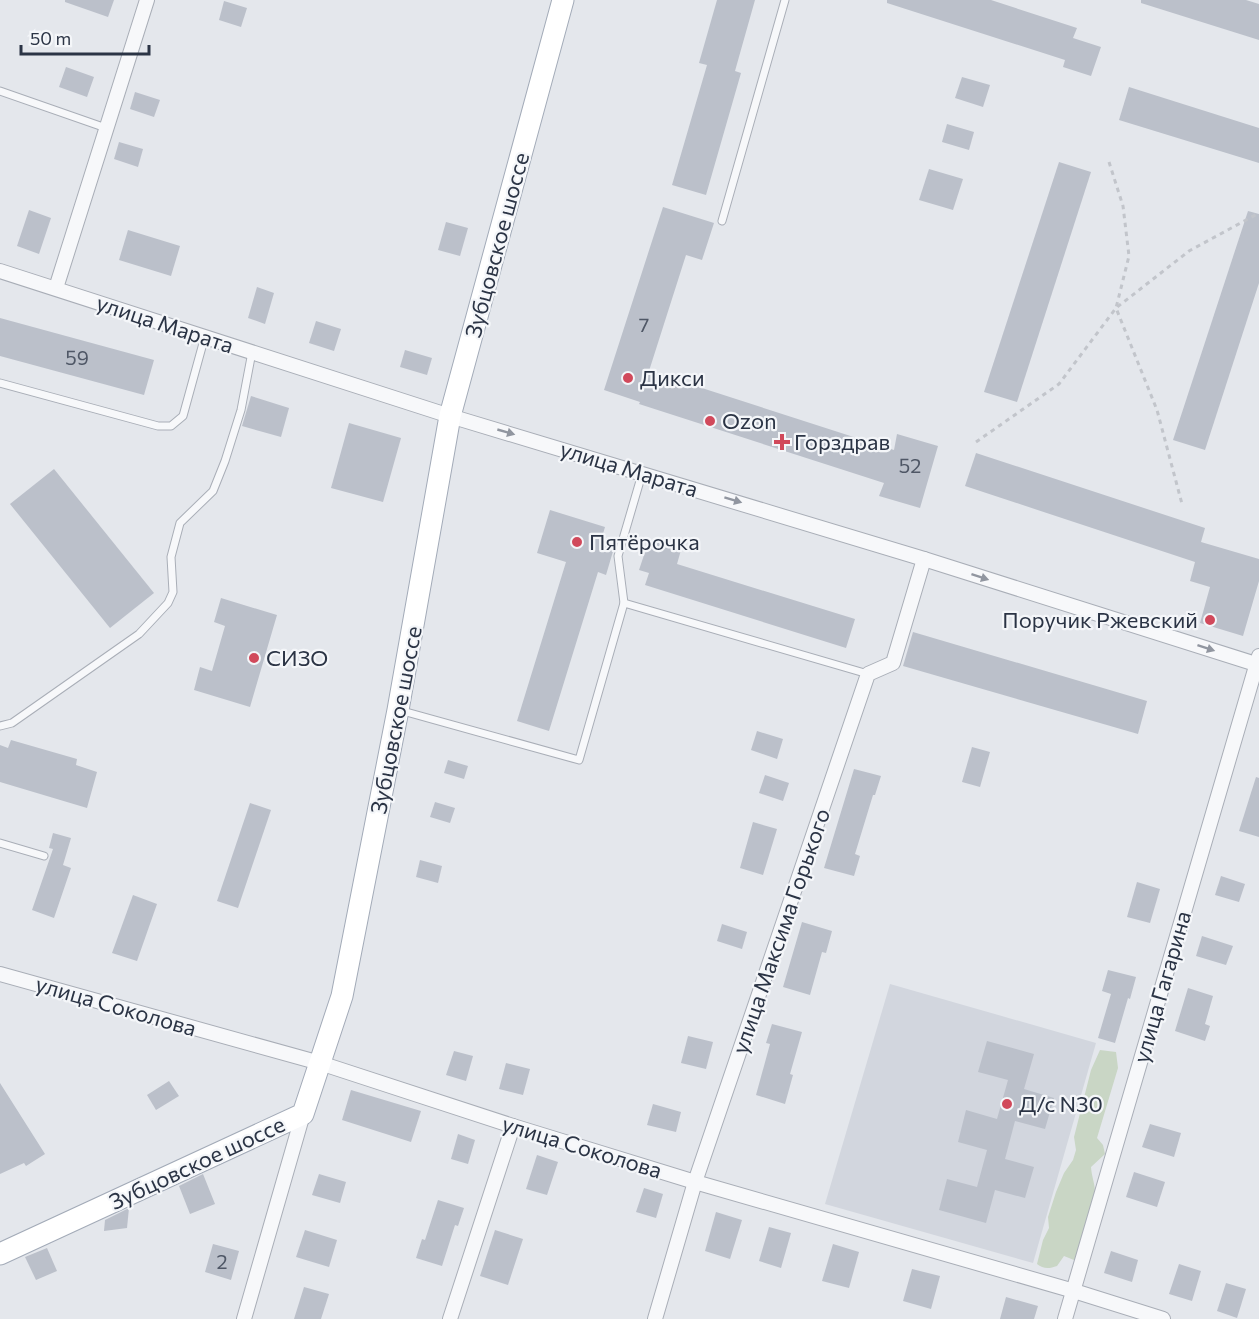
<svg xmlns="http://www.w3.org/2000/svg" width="1259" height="1319" font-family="Commissioner,sans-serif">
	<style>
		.built { fill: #d2d6de }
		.green { fill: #c9d6c5 }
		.building { fill: #bbc0ca }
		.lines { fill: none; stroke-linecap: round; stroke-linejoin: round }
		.lane-casing { stroke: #a9aeb7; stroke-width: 9 }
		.street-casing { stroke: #a9aeb7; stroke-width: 16 }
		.primary-casing { stroke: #a3abb8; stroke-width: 23 }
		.path { stroke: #c2c5cb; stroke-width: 3; stroke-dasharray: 4.5 4.5; stroke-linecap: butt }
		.lane { stroke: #f7f8fa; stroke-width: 7 }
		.street { stroke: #f7f8fa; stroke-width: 14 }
		.primary { stroke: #fff; stroke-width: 21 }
		.oneway { fill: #9196a0 }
		.poi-dot { fill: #d1495b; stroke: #f4f6f9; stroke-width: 2 }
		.labels { text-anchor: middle; stroke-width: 4.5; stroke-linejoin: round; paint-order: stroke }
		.number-label { font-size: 20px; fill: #4f5766 }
		.street-label { font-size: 22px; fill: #2b3445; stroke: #f4f6f9 }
		.poi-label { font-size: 22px; fill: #2b3445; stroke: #f4f6f9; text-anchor: start }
	</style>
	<rect width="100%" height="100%" fill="#e4e7ec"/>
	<!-- built -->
	<path class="built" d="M890,984L1096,1043L1033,1263L825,1204Z"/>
	<!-- green -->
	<path class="green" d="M1100,1050L1116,1052L1118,1068L1097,1138L1103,1145L1105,1154L1091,1167C1092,1182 1100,1192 1090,1207L1092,1213L1089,1221L1085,1223L1086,1236L1081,1257L1074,1260L1064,1256L1057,1266C1049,1269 1043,1269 1037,1264L1043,1240L1049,1228L1048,1217L1056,1192L1064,1173L1073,1160L1076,1150L1074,1137L1091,1070Z"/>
	<!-- building -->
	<g class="building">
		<path d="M65,0H114L108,17L65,2Z"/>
		<path d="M717,0H755L735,71L741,73L706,195L672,185L707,65L699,63Z"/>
		<path d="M887,0H991L1077,28L1073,38L1101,47L1091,76L1063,67L1065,60L887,3Z"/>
		<path d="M1141,0H1246L1259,4V40L1141,3Z"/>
		<path d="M224,1L247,8L241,27L219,20Z"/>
		<path d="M66,67L94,77L87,97L59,87Z"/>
		<path d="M962,77L990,85L983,107L955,98Z"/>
		<path d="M1129,87L1259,128V163L1119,120Z"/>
		<path d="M135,92L160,100L154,117L130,109Z"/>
		<path d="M947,124L974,132L969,150L942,142Z"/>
		<path d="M119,142L143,149L138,167L114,159Z"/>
		<path d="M1059,162L1091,172L1017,402L984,392Z"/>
		<path d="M929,169L963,179L953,210L919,200Z"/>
		<path d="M663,207L714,223L702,260L686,255L649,371L894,450L897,434L938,446L920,508L879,496L884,483L639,404L640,402L604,390Z"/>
		<path d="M29,210L51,218L39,254L17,246Z"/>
		<path d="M1248,211L1259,214V283L1205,450L1173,440Z"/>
		<path d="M446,222L468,228L460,256L438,250Z"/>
		<path d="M128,230L180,246L171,276L119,260Z"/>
		<path d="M257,287L274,293L265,324L248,318Z"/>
		<path d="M0,318L154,360L144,395L0,356Z"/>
		<path d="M316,321L341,329L334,351L309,343Z"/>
		<path d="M405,350L432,358L427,375L400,367Z"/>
		<path d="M251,396L289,408L281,437L242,426Z"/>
		<path d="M349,423L401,438L383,502L331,488Z"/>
		<path d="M976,453L1205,528L1201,542L1259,559V581L1243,636L1200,623L1210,587L1190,581L1195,562L965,486Z"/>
		<path d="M54,469L154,593L110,628L10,504Z"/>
		<path d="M550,510L605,527L600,544L614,548L606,575L598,572L549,731L517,721L566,562L537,553Z"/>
		<path d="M649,540L681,550L677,564L855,619L846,648L645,585L649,573L639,570Z"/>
		<path d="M221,598L277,615L250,707L194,690L200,667L212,671L225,626L214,622Z"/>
		<path d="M913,632L1147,701L1138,734L903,666Z"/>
		<path d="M757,731L783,739L777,759L751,750Z"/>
		<path d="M11,740L77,759L76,765L97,772L87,808L0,782V745L8,748Z"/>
		<path d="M972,747L990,752L980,787L962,782Z"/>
		<path d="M448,760L468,766L464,779L444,773Z"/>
		<path d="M854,769L881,776L875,795H873L855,854L860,856L854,876L824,868Z"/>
		<path d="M765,775L789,783L783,801L759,793Z"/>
		<path d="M1256,777L1259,778V837L1239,831Z"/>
		<path d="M435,802L455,808L450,823L430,817Z"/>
		<path d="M250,803L271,810L238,908L217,901Z"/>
		<path d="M753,822L777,829L763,875L740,868Z"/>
		<path d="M53,833L71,838L63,865L71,868L54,918L32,910L53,849L49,848Z"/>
		<path d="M420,860L442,866L438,883L416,877Z"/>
		<path d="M1221,876L1245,884L1239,902L1215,895Z"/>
		<path d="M1137,882L1160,889L1150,923L1127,917Z"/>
		<path d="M133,895L157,904L137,961L112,953Z"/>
		<path d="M802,922L832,931L826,953L822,952L810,995L783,987Z"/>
		<path d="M722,924L747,932L742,949L717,941Z"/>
		<path d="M1202,936L1233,946L1226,965L1196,956Z"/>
		<path d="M1108,970L1136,977L1130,999L1128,998L1115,1043L1098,1038L1111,994L1102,991Z"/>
		<path d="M1188,988L1213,996L1205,1024L1210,1026L1205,1041L1175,1031Z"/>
		<path d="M772,1024L802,1032L790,1074L793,1075L785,1104L756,1095L770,1044L766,1043Z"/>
		<path d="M688,1036L713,1042L706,1069L681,1063Z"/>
		<path d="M987,1041L1034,1054L1024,1089L1054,1098L1045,1129L1015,1121L1005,1159L1034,1167L1025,1198L995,1190L986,1223L939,1210L947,1179L977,1187L987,1150L958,1142L966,1110L997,1119L1008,1080L978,1072Z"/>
		<path d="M454,1051L473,1056L466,1081L446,1075Z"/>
		<path d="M506,1063L530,1069L523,1095L499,1089Z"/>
		<path d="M169,1081L179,1096L156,1110L147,1095Z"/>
		<path d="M0,1083L45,1154L26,1166L24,1163L0,1174Z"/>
		<path d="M351,1090L421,1111L411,1142L342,1120Z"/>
		<path d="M653,1104L681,1112L676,1132L647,1125Z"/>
		<path d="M1150,1124L1181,1133L1174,1157L1142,1147Z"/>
		<path d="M458,1134L475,1140L468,1164L451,1159Z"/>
		<path d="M537,1155L558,1162L547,1195L526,1189Z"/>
		<path d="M1134,1172L1165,1182L1157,1207L1126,1197Z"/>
		<path d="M203,1174L215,1204L190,1214L179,1186Z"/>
		<path d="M319,1174L346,1182L340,1203L312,1195Z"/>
		<path d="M644,1188L663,1194L656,1218L636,1212Z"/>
		<path d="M438,1200L464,1208L458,1226L455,1225L442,1266L416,1258L422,1239L425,1240Z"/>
		<path d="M129,1208L127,1228L104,1231L105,1220Z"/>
		<path d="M716,1212L742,1220L730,1259L705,1251Z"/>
		<path d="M769,1227L791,1233L781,1268L759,1261Z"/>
		<path d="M305,1230L337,1240L329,1267L296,1257Z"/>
		<path d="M495,1230L523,1239L508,1285L480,1276Z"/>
		<path d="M213,1244L239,1251L231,1280L205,1272Z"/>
		<path d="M833,1244L859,1252L849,1288L822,1281Z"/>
		<path d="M47,1248L57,1271L36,1280L25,1257Z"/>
		<path d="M1111,1251L1138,1260L1132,1282L1104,1273Z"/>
		<path d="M1179,1264L1201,1271L1192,1301L1169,1294Z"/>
		<path d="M912,1269L940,1276L931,1309L903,1301Z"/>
		<path d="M1226,1283L1246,1289L1237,1318L1217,1311Z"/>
		<path d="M304,1287L329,1294L321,1319H294Z"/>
		<path d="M1006,1297L1038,1306L1034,1319H1000Z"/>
	</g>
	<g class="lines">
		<defs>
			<g id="lane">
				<path d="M0,91L106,128"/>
				<path d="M722,221L785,0"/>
				<path d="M0,383L158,426H171L183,416L205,336"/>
				<path d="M624,603L618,556L642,474"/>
				<path d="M399,710L579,760L624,603L868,674"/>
				<path d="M0,726L12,723L139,634L168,603L173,592L171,557L180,523L213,491L225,461L241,410L252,352"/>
				<path d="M0,843L44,856"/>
			</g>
			<g id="street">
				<path d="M0,271L450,416L924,559L1259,665"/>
				<path d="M56,288L147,0"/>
				<path d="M0,974L320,1063L513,1126L695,1182L1074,1291L1163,1319"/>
				<path d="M244,1319L303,1114"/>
				<path d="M450,1319L513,1126"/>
				<path d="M655,1319L695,1182L868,674L893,663L924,559"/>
				<path d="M1065,1319L1259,656"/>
			</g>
			<path id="primary" d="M0,1254L303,1114L342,996L398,710L450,416L563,0"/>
		</defs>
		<!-- lane casing -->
		<use href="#lane" class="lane-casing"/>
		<!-- street casing -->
		<use href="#street" class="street-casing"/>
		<!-- primary casing -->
		<use href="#primary" class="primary-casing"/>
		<!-- path -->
		<g class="path">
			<path d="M1109,162L1123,206L1129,256L1116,308L1157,410L1182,504"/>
			<path d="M976,442L1059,384L1116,308L1189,251L1259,213"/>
		</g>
		<!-- lane -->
		<use href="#lane" class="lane"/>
		<!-- street -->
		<use href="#street" class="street"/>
		<!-- primary -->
		<use href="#primary" class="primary"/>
	</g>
	<!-- one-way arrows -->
	<defs><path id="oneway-solid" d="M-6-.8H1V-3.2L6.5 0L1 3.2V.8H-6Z" transform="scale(1.5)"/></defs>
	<g class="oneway">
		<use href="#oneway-solid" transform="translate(506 432) rotate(16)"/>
		<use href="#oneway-solid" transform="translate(733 500) rotate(17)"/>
		<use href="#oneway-solid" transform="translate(980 577) rotate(18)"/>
		<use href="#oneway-solid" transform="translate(1206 648) rotate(18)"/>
	</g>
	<!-- markers -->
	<g class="poi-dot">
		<circle cx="628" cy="378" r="6"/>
		<circle cx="710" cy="421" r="6"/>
		<path d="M779 433h6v6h6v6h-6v6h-6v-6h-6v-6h6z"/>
		<circle cx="577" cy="542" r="6"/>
		<circle cx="1210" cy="620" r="6"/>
		<circle cx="254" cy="658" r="6"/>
		<circle cx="1007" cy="1104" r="6"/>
	</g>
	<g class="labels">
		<!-- number labels -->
		<g class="number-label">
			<text x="644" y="332">7</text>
			<text x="77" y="365">59</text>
			<text x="910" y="473">52</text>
			<text x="222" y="1269">2</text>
		</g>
		<!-- street labels -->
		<g class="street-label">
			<text transform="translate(497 245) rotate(-75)" y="8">Зубцовское шоссе</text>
			<text transform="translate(165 324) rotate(18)" y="8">улица Марата</text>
			<text transform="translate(629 469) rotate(17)" y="8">улица Марата</text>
			<text transform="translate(396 720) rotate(-79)" y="8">Зубцовское шоссе</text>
			<text transform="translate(781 931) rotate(-71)" y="8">улица Максима Горького</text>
			<text transform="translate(1162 987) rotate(-74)" y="8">улица Гагарина</text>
			<text transform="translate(116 1006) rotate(16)" y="8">улица Соколова</text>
			<text transform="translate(582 1147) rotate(17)" y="8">улица Соколова</text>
			<text transform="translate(197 1163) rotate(-25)" y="8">Зубцовское шоссе</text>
		</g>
		<!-- poi labels -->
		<g class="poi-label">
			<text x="640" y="386">Дикси</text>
			<text x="722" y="429">Ozon</text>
			<text x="794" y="450">Горздрав</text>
			<text x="589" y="550">Пятёрочка</text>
			<text x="1198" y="628" text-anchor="end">Поручик Ржевский</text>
			<text x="266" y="666">СИЗО</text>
			<text x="1019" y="1112">Д/с N30</text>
		</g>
	</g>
	<!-- scale -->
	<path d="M21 45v9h128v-9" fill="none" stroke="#2b3445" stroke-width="3"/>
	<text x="30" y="45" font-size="18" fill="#2b3445" stroke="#f4f6f9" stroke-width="4.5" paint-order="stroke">50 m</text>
</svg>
